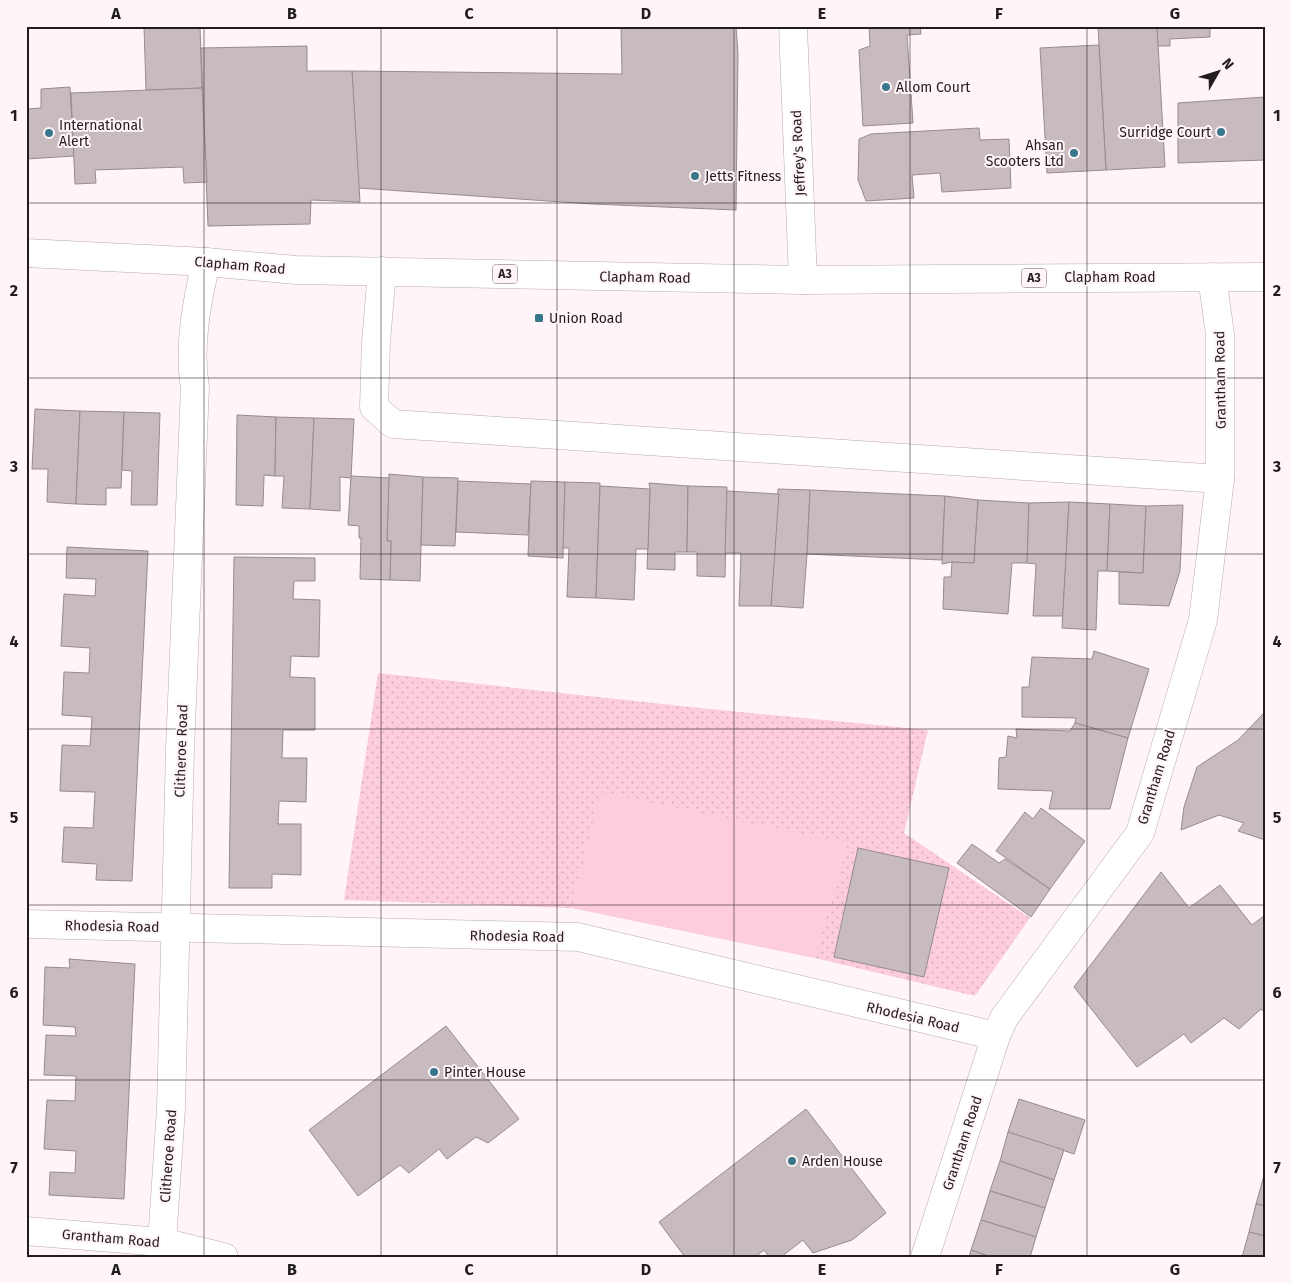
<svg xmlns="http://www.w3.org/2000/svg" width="1291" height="1283" font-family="'Fira Sans',sans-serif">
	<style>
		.park { fill: url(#park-dots) }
		.pitch { fill: #fdcddb }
		.building { fill: #c8bbbf; stroke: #978b8e }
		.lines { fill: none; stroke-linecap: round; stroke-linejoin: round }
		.minor-casing { stroke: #b8abaf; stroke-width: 29 }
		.trunk-casing { stroke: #b8abaf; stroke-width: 29 }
		.minor { stroke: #fff; stroke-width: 28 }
		.trunk { stroke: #fff; stroke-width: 28 }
		.grid { fill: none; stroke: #211c1e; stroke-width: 1; stroke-opacity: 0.55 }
		.poi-dot { fill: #38768c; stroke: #fff4f7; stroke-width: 2 }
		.labels { text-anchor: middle; stroke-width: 4; stroke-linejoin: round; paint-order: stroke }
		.shield { fill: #fff4f7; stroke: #645d5f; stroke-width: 1 }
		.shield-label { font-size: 12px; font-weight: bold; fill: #211c1e }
		.poi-label { font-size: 14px; fill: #211c1e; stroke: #fff4f7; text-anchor: start }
		.street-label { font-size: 14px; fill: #211c1e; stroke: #fff4f7 }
		.neatline { fill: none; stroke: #211c1e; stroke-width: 2 }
		.grid-label { font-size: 16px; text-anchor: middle; font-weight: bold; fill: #211c1e }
	</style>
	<defs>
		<pattern id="park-dots" width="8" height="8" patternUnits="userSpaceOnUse" patternTransform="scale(1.25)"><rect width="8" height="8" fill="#fdcddb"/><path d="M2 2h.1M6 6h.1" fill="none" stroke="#d9afbc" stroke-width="1.8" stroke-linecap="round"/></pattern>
	</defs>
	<rect width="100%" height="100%" fill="#fff4f7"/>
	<!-- park -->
	<path class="park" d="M378,673L700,708L928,730L904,833L1030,918L975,996L815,958L572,908L344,900Z"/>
	<!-- pitch -->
	<path class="pitch" d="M600,792L848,843L815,958L572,908Z"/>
	<!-- building -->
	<g class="building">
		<path d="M144,26H200L202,88L146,90Z"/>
		<path d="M621,26H736L738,54L736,210L592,204L358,188L352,71L622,74Z"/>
		<path d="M869,26H920L921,34L907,35L913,123L863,126L859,50L870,46Z"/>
		<path d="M1098,26H1157L1165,167L1106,170Z"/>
		<path d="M1157,26H1210V37L1170,39V46H1158Z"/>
		<path d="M1099,45L1106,170L1047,173L1040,48Z"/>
		<path d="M307,46V71H352L360,202L311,200L310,224L208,226L201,48Z"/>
		<path d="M70,87L74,156L26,159V109L41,108V89Z"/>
		<path d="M202,88L207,182L184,183L183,167L95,170L96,183L75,184L71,93Z"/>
		<path d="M1265,97V160L1178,163V103Z"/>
		<path d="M979,128L980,140L1009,139L1011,188L942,192L940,173L912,175L914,198L866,201L858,180L859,139L871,134Z"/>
		<path d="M35,409L80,411L76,504L47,502L48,469H32Z"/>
		<path d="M80,411L124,412L121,488H106V505L76,504Z"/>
		<path d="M124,412L160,413L157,505H131L132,471L122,470Z"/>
		<path d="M237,415L276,417L275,476L264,475L263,506L236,505Z"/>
		<path d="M276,417L314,418L310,509L282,508L284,476H275Z"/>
		<path d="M314,418L354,419L351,478L340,477V511L310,509Z"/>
		<path d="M389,474L423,477L420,581L390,580L391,541H387Z"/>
		<path d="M351,476L389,478L387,541H391L390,580L360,579L361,538H359V526L348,525Z"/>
		<path d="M423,477L458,478L455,546L421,545Z"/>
		<path d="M458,481L531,484L528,535L456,532Z"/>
		<path d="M531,481L565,482L563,558L528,556Z"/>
		<path d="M565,482L600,483L596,598L567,597L569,548H563Z"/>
		<path d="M649,483L688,486L687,552H675V570L647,569L650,489Z"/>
		<path d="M600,486L650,489L648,549H636L634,600L596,598Z"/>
		<path d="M688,486L727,487L725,577L697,576V552H687Z"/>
		<path d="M778,489L810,490L807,554L803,608L771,606Z"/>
		<path d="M810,490L945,496L942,560L807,554Z"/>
		<path d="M727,491L779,494L771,606H739L741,553H725Z"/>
		<path d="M945,496L978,500L974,563L952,562L942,564Z"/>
		<path d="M978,500L1029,503L1027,563H1012L1008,614L943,609L944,577H951L952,562L974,563Z"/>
		<path d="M1069,502L1063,616H1033L1036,564L1027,563L1029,503Z"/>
		<path d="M1069,502L1110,504L1107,571H1098L1096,630L1062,628Z"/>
		<path d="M1110,504L1146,506L1143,573L1107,571Z"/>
		<path d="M1183,505L1180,571L1169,606L1119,604V572L1143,573L1146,506Z"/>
		<path d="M67,547L148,551L132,881L96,880L97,864L62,862L64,827L93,828L95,792L60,791L62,745L90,746L92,717L62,715L64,672L89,673L90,648L61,646L64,594L95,596L96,579L66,578Z"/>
		<path d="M234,557L315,558V581H294L293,599L320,600L319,657L291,656L290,677L315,678V730H283L282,758H307L306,802L279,801L278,824H301V875L272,874V888H229Z"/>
		<path d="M1094,651L1149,669L1128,738L1075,723L1076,718L1022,717V687H1029L1032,657L1092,659Z"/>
		<path d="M1265,712V840L1238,831L1244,823L1219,815L1181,830L1184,807L1197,767L1238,740Z"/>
		<path d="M1075,723L1128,738L1110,809H1049L1053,791L998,789L999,758L1006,757L1008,736L1017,738L1016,729L1070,731Z"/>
		<path d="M1041,808L1085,841L1050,889L996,851L1025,812L1033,819Z"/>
		<path d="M972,844L999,863L1005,859L1050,889L1031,917L957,863Z"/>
		<path d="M858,848L949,868L924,977L834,957Z"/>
		<path d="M1161,872L1189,908L1220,885L1252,925L1265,915V1013L1261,1009L1239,1029L1224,1018L1191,1043L1184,1034L1137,1067L1074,987Z"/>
		<path d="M69,959L135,964L124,1199L49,1195L50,1172L75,1173L76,1151L44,1149L47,1100L75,1101L76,1076L44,1075L46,1035L76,1036L75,1027L43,1025L45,967L70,968Z"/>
		<path d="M446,1026L519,1119L488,1143L476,1137L447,1159L439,1149L409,1173L400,1165L358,1196L309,1130Z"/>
		<path d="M1019,1099L1085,1120L1074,1154L1008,1132Z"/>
		<path d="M806,1109L886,1213L852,1240L813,1253L803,1240L781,1257H769L764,1250L755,1257H685L659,1222Z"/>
		<path d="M1008,1132L1064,1150L1054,1180L1000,1161Z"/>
		<path d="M1000,1161L1054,1180L1045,1208L990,1191Z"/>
		<path d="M1265,1172V1206L1256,1204Z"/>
		<path d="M990,1191L1045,1208L1036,1237L981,1220Z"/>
		<path d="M1256,1204L1265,1206V1236L1249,1232Z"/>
		<path d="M981,1220L1036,1237L1030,1257H991L971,1250Z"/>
		<path d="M1249,1232L1265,1236V1257H1242Z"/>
		<path d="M971,1250L991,1257H969Z"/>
	</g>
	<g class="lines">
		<defs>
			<g id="minor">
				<path d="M793,26L803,280"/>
				<path d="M382,271L376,342L374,407L393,424L1220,479"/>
				<path d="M26,924L578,937L996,1036"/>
				<path d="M26,1231L162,1242L224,1257"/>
				<path d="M162,1242L171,1108L180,749L195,387C188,346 197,302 206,262"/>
				<path d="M925,1257L996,1036L1004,1018L1140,833L1203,620L1220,479V334L1212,277"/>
			</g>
			<path id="trunk" d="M26,253L206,262L296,270L803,280L1265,277"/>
		</defs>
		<!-- minor casing -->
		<use href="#minor" class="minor-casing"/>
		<!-- trunk casing -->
		<use href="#trunk" class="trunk-casing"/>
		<!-- minor -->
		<use href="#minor" class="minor"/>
		<!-- trunk -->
		<use href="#trunk" class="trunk"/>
	</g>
	<!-- grid -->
	<path class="grid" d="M204,26V1257M381,26V1257M557,26V1257M734,26V1257M910,26V1257M1087,26V1257M26,203H1265M26,378H1265M26,554H1265M26,729H1265M26,905H1265M26,1080H1265"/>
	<!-- markers -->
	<g class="poi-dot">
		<circle cx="886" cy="87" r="5"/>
		<circle cx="1221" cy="132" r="5"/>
		<circle cx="49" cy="133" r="5"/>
		<circle cx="1074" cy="153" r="5"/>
		<circle cx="695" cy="176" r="5"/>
		<rect x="534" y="313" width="10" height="10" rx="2.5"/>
		<circle cx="434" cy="1072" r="5"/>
		<circle cx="792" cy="1161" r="5"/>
	</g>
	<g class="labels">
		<!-- shield labels -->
		<g class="shield">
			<rect x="492.5" y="264.5" width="25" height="19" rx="4"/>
			<rect x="1021.5" y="268.5" width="25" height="19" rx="4"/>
		</g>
		<g class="shield-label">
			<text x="505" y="278">A3</text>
			<text x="1034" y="282">A3</text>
		</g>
		<!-- poi labels -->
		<g class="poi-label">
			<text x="896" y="92">Allom Court</text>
			<text x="59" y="130">International<tspan x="59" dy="16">Alert</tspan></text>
			<text x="1211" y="137" text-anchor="end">Surridge Court</text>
			<text x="1064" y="150" text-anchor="end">Ahsan<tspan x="1064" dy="16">Scooters Ltd</tspan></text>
			<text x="705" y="181">Jetts Fitness</text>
			<text x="549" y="323">Union Road</text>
			<text x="444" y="1077">Pinter House</text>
			<text x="802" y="1166">Arden House</text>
		</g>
		<!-- street labels -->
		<g class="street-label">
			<text transform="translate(798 153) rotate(-93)" y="5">Jeffrey's Road</text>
			<text transform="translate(240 265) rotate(5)" y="5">Clapham Road</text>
			<text transform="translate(645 277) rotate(1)" y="5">Clapham Road</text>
			<text x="1110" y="282">Clapham Road</text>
			<text transform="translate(1220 380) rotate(-91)" y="5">Grantham Road</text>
			<text transform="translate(181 751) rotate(-88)" y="5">Clitheroe Road</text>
			<text transform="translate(1156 777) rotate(-73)" y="5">Grantham Road</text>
			<text transform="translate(112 926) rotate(1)" y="5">Rhodesia Road</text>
			<text transform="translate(517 936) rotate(1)" y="5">Rhodesia Road</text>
			<text transform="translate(913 1017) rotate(13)" y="5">Rhodesia Road</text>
			<text transform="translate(962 1143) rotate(-72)" y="5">Grantham Road</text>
			<text transform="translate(168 1156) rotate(-86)" y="5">Clitheroe Road</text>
			<text transform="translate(111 1238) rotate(5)" y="5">Grantham Road</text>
		</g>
	</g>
	<!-- border -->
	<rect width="1291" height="1283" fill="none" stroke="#fff4f7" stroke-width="55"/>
	<!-- north arrow -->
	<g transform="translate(1218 72) rotate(51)" stroke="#fff4f7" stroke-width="4" paint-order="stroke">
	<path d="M0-4L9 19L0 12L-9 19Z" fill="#211c1e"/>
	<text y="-8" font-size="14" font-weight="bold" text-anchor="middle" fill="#211c1e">N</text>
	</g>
	<rect x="28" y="28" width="1236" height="1228" class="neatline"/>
	<g class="grid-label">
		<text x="116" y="19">A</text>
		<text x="292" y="19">B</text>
		<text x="469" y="19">C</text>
		<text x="646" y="19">D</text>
		<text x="822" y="19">E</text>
		<text x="999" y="19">F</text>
		<text x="1175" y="19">G</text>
		<text x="14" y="121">1</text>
		<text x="1277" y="121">1</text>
		<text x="14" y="296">2</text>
		<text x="1277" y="296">2</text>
		<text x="14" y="472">3</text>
		<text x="1277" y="472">3</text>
		<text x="14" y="647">4</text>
		<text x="1277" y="647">4</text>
		<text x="14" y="823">5</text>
		<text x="1277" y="823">5</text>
		<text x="14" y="998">6</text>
		<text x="1277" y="998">6</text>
		<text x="14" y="1173">7</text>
		<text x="1277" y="1173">7</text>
		<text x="116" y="1275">A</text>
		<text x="292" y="1275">B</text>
		<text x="469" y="1275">C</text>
		<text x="646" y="1275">D</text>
		<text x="822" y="1275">E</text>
		<text x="999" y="1275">F</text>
		<text x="1175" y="1275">G</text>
	</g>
</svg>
